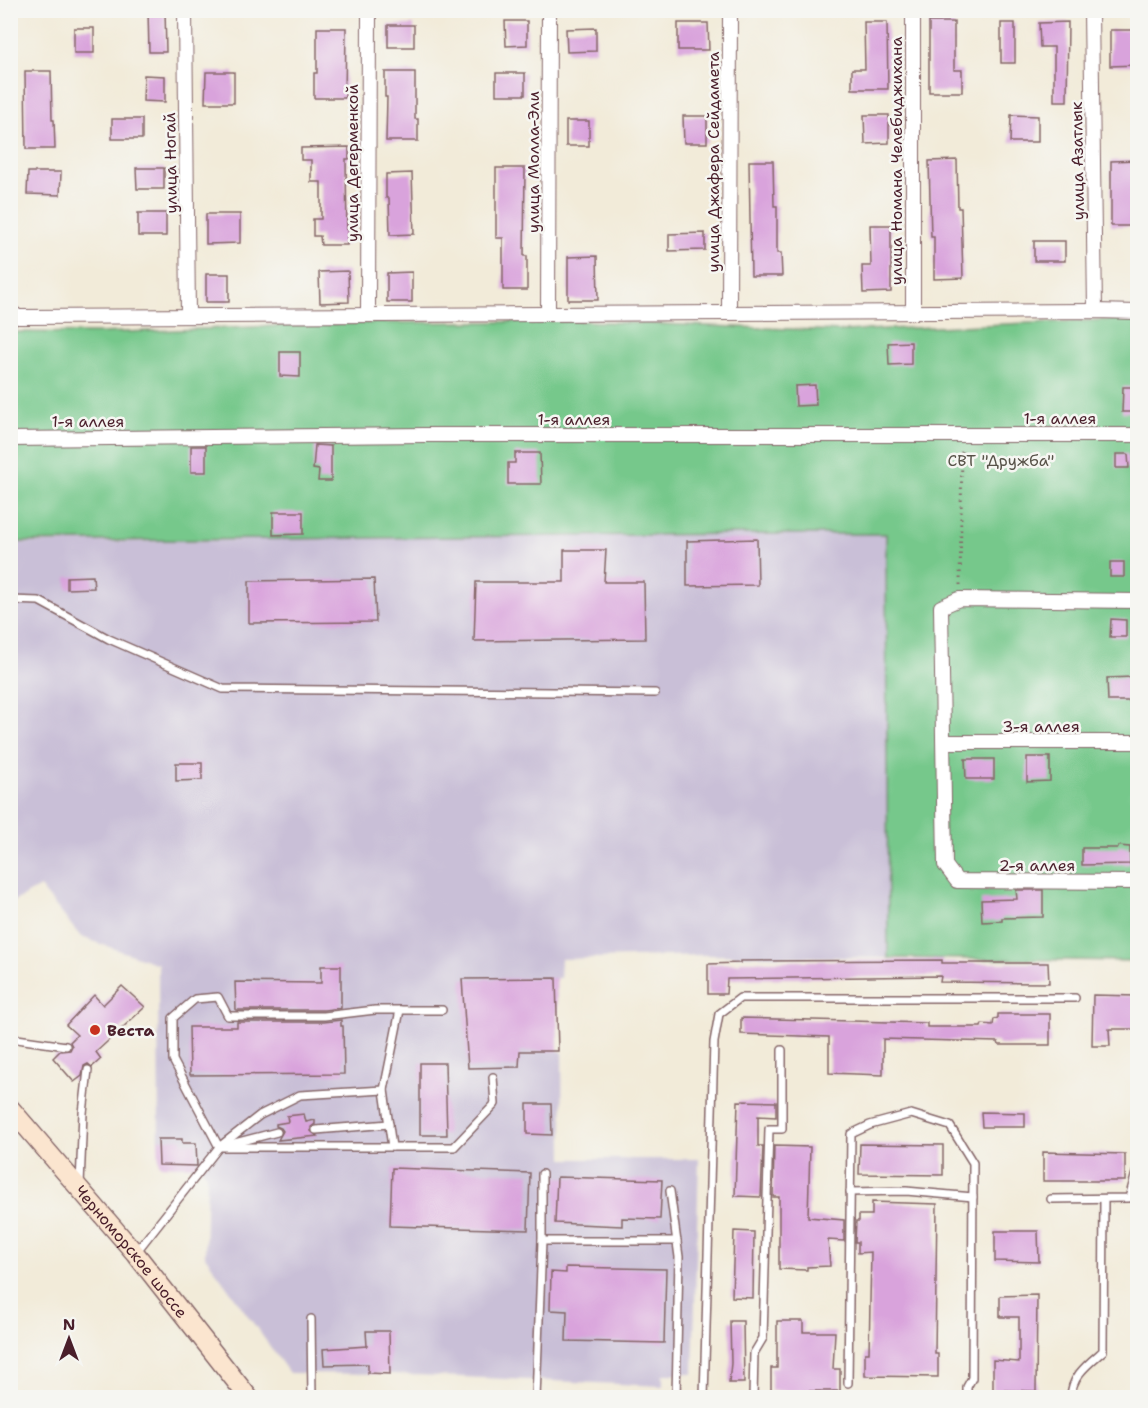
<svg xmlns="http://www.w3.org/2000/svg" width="1148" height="1408" font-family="'Shantell Sans',sans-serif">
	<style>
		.industrial { fill: #c9bfd7 }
		.green { fill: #76c88b; stroke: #60745b; stroke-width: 1.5 }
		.building { fill: #d9a3dc }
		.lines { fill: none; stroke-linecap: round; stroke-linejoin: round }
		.service-casing { stroke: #856668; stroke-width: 10 }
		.minor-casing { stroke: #856668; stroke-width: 16 }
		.secondary-casing { stroke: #856668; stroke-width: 21 }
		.path { stroke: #856668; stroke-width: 3; stroke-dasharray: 1.5 4.5; stroke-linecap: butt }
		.service { stroke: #fff; stroke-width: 7 }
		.minor { stroke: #fff; stroke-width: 14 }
		.secondary { stroke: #fbe5cf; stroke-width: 18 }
		.poi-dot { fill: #c8321e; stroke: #f6f6f2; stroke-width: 2 }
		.labels { text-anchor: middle; stroke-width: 5; stroke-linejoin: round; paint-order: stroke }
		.street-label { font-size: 16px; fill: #4a1f2b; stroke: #f6f6f2 }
		.park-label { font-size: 16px; fill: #575248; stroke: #f6f6f2 }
		.poi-label { font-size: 16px; font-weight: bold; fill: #4a1f2b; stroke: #f6f6f2; text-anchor: start }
	</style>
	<rect width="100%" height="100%" fill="#f6f6f2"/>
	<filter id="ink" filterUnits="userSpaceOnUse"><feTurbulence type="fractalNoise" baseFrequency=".0167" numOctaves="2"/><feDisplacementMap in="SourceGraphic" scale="12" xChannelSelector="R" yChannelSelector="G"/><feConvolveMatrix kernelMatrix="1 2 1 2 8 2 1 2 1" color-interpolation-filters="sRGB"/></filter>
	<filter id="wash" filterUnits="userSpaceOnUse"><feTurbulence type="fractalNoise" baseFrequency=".008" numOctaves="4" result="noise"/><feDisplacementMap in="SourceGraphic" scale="24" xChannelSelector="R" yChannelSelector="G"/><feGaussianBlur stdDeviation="1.35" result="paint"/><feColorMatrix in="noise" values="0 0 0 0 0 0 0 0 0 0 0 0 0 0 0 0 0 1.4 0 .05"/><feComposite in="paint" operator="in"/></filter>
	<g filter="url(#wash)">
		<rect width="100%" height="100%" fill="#f2ebd9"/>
		<!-- industrial -->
		<path class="industrial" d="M738,534H887L888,958L704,955L561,959L560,978H556L558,1051H562L563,1159H699L693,1374H663V1386L393,1374L289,1373L205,1256L207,1175L197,1163V1166L159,1165L158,964L81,937L40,887L11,903V543Z"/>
		<!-- green -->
		<path class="green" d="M1103,320H1137V961L888,958L886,534H738L11,542L10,332L98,333L356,323L582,321L841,331Z"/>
		<g id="blocks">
			<!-- building -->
			<g class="building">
				<path d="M148,10H165L166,52H149Z"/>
				<path d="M505,21H527V45L506,46Z"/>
				<path d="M864,22H887L888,89H852V69H865Z"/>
				<path d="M929,22H954V70H962V92H929Z"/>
				<path d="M1068,22L1067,101H1054V47H1040L1039,23Z"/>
				<path d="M678,23H708L709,50H678Z"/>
				<rect x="1001" y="23" width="14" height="40"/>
				<rect x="388" y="25" width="26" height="22"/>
				<rect x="74" y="28" width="20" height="25"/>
				<path d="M317,28H346L345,98H314V73H317Z"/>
				<path d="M596,28V51L567,52L566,29Z"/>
				<path d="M1110,30H1137V65L1110,66Z"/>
				<path d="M25,71H51L52,120H54L55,149H26Z"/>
				<path d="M206,72H234V103H205Z"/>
				<path d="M385,72H415V119H418V141H386L387,97H385Z"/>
				<rect x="496" y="73" width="29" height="22"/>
				<path d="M144,75L165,76V102L143,101Z"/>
				<path d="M864,115H889V143L865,144Z"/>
				<path d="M1011,115L1038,116V142H1010Z"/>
				<path d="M683,116H707V143H684Z"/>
				<rect x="112" y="119" width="30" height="20"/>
				<rect x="566" y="121" width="23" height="25"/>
				<path d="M349,147V159H346L347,245H321L320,236H313V219H321V182H311V160H301V148Z"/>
				<path d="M957,160L958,208H961L963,278L934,279V237H931L929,161Z"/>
				<path d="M1137,160V226H1111V161Z"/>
				<path d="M749,161H773L774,206H777V253H781L782,276H751Z"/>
				<path d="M136,168H164V189H137Z"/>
				<path d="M496,168H525L524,256H527V290H503V238H496Z"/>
				<path d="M28,172H61L60,195L27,194Z"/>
				<path d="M412,173L414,234L390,235L389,198H386V174Z"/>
				<rect x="138" y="213" width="28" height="23"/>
				<path d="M206,214H240V243L206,244Z"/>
				<path d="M870,225H891V292L863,293L862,266H871Z"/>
				<path d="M705,233V250L669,251V234Z"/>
				<rect x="1034" y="241" width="31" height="20"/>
				<path d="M597,256L598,300H568V257Z"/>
				<path d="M348,271L349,302L320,303L319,272Z"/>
				<path d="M412,272V302H387V273Z"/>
				<rect x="206" y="274" width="23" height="28"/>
				<path d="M911,342V364L889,365L888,343Z"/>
				<path d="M280,352H300V377L280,376Z"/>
				<path d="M815,385L816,405L796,406L795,386Z"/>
				<path d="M1123,387H1137V412H1122Z"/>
				<path d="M315,445L331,446V481H318L319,470L313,469Z"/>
				<rect x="191" y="446" width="15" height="26"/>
				<path d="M515,453H540L541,484H508V463H515Z"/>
				<path d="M1116,454H1128L1129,468H1116Z"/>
				<path d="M273,512H303V534L273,535Z"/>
				<path d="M757,539L758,585L687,586V541Z"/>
				<path d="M564,550H606L604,582H644L645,639L474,641L476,582H564Z"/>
				<rect x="1110" y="562" width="14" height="15"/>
				<path d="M93,576L94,588L67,589V577Z"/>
				<path d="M374,579L376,622L249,623V581Z"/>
				<path d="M1111,619L1126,620V637H1110Z"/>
				<path d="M1132,677V701H1108L1107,678Z"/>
				<path d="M1027,757H1050V781L1027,782Z"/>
				<path d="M965,759H994V779H966Z"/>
				<path d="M176,763H202V780L176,781Z"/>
				<path d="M1118,846L1130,847V864L1082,865V848H1118Z"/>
				<path d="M1016,890H1043V917L1002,918V921L982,922L981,900L1017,899Z"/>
				<path d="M942,960V963H1048L1049,983L940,982L941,976L727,979L726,994H708V964L740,963V961Z"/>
				<path d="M321,966H341V1008L324,1010H236L235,982L321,983Z"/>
				<path d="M556,978L558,1051H520L519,1067L468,1068L462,979Z"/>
				<path d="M122,986L145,1007L96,1052L101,1059L92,1067L88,1064L84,1066L82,1076L74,1082L53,1058L60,1051L70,1050L72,1046L70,1042L77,1035L66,1025L94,995L103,1005Z"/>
				<path d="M1093,995L1137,996V1029H1109L1110,1046H1092Z"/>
				<path d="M998,1014H1050V1045H999L998,1042L883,1039V1075L829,1073V1037L741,1034V1018L927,1023V1027H981L982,1024L993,1025L994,1019L998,1018Z"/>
				<path d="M341,1020V1026H343L344,1074L190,1075L189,1027H237V1022H324Z"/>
				<path d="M420,1063H445L447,1135H420Z"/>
				<path d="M738,1101L776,1102V1117L758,1116V1146H763L761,1197L735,1196Z"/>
				<path d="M527,1104H551L552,1135L527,1134Z"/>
				<path d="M981,1112L1025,1113V1127H982Z"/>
				<path d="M304,1114L306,1122L315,1120V1124L311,1127V1131L318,1136L278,1140L283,1131L281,1128L276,1126V1124L288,1122L287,1116Z"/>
				<path d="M158,1139H182V1143H196L197,1166L159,1165Z"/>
				<path d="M860,1144L943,1145V1175L859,1174Z"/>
				<path d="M774,1146L810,1147L808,1217L844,1220V1241L828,1240L830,1266L807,1267V1270L779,1269V1197H773Z"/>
				<path d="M1043,1152L1125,1154V1181H1043Z"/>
				<path d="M392,1168L530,1173L528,1230L390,1226Z"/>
				<path d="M557,1177L662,1180L660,1219L622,1218V1226L555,1223Z"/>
				<path d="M872,1202L937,1204L935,1354H938V1377L865,1376V1353H869L871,1252L858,1253V1242H855L856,1221H859V1215H872Z"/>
				<path d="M734,1231L754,1232L753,1298L732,1297Z"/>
				<path d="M995,1231H1038L1039,1262L995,1261Z"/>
				<path d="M566,1267L666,1269L664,1343L566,1341L567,1311L550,1310L551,1272L566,1273Z"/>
				<path d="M1037,1295L1036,1391L993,1390V1360L1019,1362V1317H1000V1296Z"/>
				<path d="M730,1321H743L744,1383H729L731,1363Z"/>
				<path d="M777,1321H803V1332H835L833,1369H840V1391H771V1368H777Z"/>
				<path d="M366,1331H389L390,1374L368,1373V1364L324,1365L323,1349L367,1346Z"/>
			</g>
		</g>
	</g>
	<g filter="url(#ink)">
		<use href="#blocks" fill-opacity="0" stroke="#856668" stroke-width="1.5"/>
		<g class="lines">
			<defs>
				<g id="service">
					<path d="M10,600L39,601L109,639L223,689L655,693"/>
					<path d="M10,1038L66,1046"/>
					<path d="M316,1130L389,1124"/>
					<path d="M227,1145L277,1132"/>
					<path d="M219,1147L173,1060V1018L195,999L218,997L228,1016H324L375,1010H442"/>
					<path d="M219,1147L260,1115L300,1095L384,1090"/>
					<path d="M392,1147L384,1090L400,1010"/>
					<path d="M80,1184L83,1113L88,1070"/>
					<path d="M670,1191L679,1257L676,1398"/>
					<path d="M850,1192L906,1191L973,1197"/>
					<path d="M1051,1199L1129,1198L1136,1173H1138"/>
					<path d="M542,1241H677"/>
					<path d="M137,1251L219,1147H454L495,1104L493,1077"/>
					<path d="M311,1319L312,1398"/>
					<path d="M848,1383L851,1134L870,1125L911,1114L950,1126L973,1163L972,1378L967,1387V1398"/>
					<path d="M536,1398L542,1241V1174"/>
					<path d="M704,1398L714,1042L719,1014L740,998H1075"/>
					<path d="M753,1398L754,1353L763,1338L769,1129H782V1050"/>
					<path d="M1071,1398C1071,1376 1088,1364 1103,1351L1104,1199"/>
				</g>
				<g id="minor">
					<path d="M185,10L188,316"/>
					<path d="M913,10V312"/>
					<path d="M1091,10L1095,311"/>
					<path d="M10,311L18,317L1095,311L1138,312"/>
					<path d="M729,313L730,10"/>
					<path d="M548,314L549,10"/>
					<path d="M368,315L369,10"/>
					<path d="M10,439L425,435H1138"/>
					<path d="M1138,601L959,599L941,607L945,865L957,881L1138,882"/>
					<path d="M944,742H1138"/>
				</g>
				<g id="secondary">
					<path id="s1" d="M10,1108L135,1253L249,1398"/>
				</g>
			</defs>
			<!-- service casing -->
			<use href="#service" class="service-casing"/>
			<!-- minor casing -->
			<use href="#minor" class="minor-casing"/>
			<!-- secondary casing -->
			<use href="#secondary" class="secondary-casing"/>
			<!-- path -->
			<path class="path" d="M960,585L962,448"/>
			<!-- service -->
			<use href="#service" class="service"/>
			<!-- minor -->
			<use href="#minor" class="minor"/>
			<!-- secondary -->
			<use href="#secondary" class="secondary"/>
		</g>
	</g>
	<!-- markers -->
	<circle class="poi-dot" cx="95" cy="1030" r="6"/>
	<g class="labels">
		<!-- street labels -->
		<g class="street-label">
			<text transform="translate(896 161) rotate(-90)" y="6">улица Номана Челебиджихана</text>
			<text transform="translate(1077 161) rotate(-91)" y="6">улица Азатлык</text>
			<text transform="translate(533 162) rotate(-90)" y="6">улица Молла-Эли</text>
			<text transform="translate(713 162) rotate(-90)" y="6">улица Джафера Сейдамета</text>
			<text transform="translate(170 163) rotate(-91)" y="6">улица Ногай</text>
			<text transform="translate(352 163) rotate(-90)" y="6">улица Дегерменкой</text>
			<text x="1060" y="424">1-я аллея</text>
			<text x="574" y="425">1-я аллея</text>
			<text x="88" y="427">1-я аллея</text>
			<text x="1041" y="732">3-я аллея</text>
			<text x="1037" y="871">2-я аллея</text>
			<text dy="6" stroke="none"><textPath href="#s1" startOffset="188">Черноморское шоссе</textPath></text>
		</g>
		<!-- park labels -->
		<g class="park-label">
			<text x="1001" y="466">СВТ "Дружба"</text>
		</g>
		<!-- poi labels -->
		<g class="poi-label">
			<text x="107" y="1036">Веста</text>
		</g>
	</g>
	<!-- margin -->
	<rect width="1148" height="1408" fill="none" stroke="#f6f6f2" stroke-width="36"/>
	<!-- north arrow -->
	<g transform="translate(69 1339)" stroke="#f6f6f2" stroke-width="4.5" paint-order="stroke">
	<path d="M0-4.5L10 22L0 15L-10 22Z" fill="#4a1f2b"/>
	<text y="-9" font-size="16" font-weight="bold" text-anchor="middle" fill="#4a1f2b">N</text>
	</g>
</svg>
